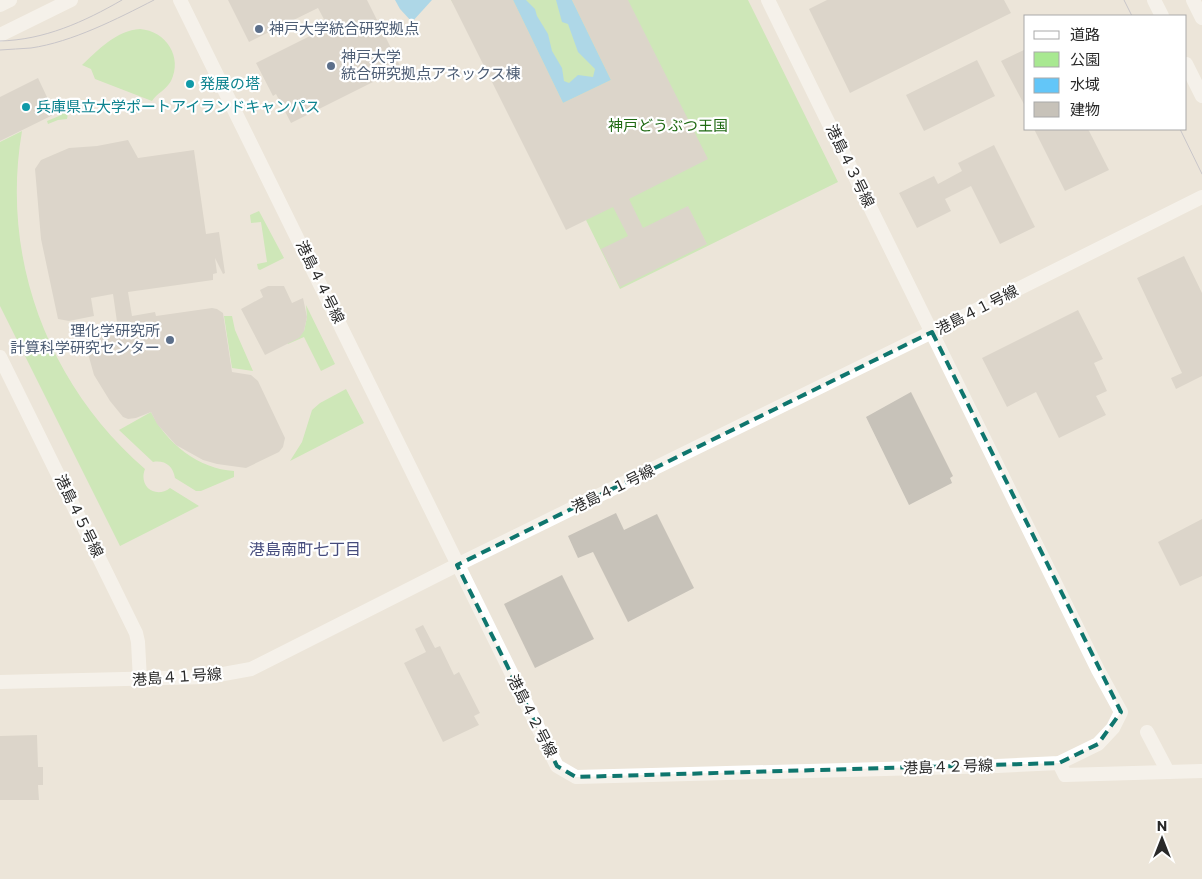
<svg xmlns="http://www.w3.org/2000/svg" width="1202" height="879" font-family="Commissioner,'Noto Sans JP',sans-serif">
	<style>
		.green { fill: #a8e891 }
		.water { fill: #63c6f8 }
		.building { fill: #c7c2b9 }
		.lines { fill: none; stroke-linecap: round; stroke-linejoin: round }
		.minor { stroke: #fff; stroke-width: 14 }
		.tram { stroke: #9c9eb5; stroke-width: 1 }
		.marked { fill: none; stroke: #0f766e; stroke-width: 4; stroke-dasharray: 10 6; stroke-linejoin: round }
		.service-dot { fill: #5c6f8a; stroke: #fff; stroke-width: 2 }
		.culture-dot { fill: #0f9aa8; stroke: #fff; stroke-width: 2 }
		.labels { text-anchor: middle; stroke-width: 4.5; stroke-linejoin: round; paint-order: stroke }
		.service-label { font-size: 15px; fill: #4e5e75; stroke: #fff; text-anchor: start }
		.culture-label { font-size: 15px; fill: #0d838f; stroke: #fff; text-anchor: start }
		.park-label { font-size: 15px; fill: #206a14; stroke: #fff }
		.street-label { font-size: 15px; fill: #292929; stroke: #fff }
		.neighbourhood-label { font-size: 16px; fill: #464c7d; stroke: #fff }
	</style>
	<rect width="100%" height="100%" fill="#ece5d9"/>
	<!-- green -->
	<g class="green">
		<path d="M451,0H748L838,182L620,289L586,220Z"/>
		<path d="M140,29C166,31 183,57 171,81C166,90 157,93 152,101L95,79L91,69L82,65C98,50 117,30 140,29Z"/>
		<path d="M61,104C68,108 69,112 67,119L58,120L48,124L47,121L59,116L54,106Z"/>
		<path d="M22,131C0,259 49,386 145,469C138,487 156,499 170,488L199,506L120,546L0,306V142Z"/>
		<path d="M259,211L284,258L260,270L258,269L257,264L267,262L261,222L251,223L250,215Z"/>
		<path d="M306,305L335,364L321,371L304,337L288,344L282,332L304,331L307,317Z"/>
		<path d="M224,316H232L235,330L253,371L232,368Z"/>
		<path d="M346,389L364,423L290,461L302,442L312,410L320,403Z"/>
		<path d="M151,412C166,443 199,469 234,471V477L201,491H196L175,478C173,466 165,460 153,462L119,430Z"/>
	</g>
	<!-- water -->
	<g class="water">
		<path d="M395,0H432L412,22L400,9Z"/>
		<path d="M513,0H526L535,9L537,16L548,34L552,51L562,68L564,81L569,83L578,75L593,77L595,69L578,52L568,24L562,22L556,0H572L611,80L563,103Z"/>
	</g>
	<!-- building -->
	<g class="building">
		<path d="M228,0H367L401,68L291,123L276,94L273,96L256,63L328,27L318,8L249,42Z"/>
		<path d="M451,0H513L563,103L611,80L572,0H628L708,159L629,199L643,228L688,206L707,244L620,287L601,249L628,236L613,207L566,230Z"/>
		<path d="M827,0H1004L1011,13L850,93L809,9Z"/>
		<path d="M1026,49V108L1001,61Z"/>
		<path d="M977,60L995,96L924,131L906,95Z"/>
		<path d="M38,78L55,114L0,141V97Z"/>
		<path d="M1034,129H1088L1109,170L1065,191Z"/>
		<path d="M128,140L138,158L194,150L206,234L219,232L225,273L223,274L215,258L217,273L213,274V280L128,292L132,316L155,312L156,316L212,308L217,309L223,313L232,372L251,375L258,381L285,438L283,447L279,452L246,468L217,464L203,460L176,445L157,424L151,412L136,418L128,419L123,417L110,401L94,375L85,343L86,336L91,326L117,322L113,294L91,298L94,316L69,321L58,319L41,239L35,169L41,160L69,148L97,146Z"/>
		<path d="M994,145L1035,227L1000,244L971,186L945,199L951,211L917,228L899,193L934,176L938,184L962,171L958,163Z"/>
		<path d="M1184,256L1202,293V376L1176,389L1171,378L1182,373L1137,278Z"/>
		<path d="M268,286H284L292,303L303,298L307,317L304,331L299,338L265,355L241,309L263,297L260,290Z"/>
		<path d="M1078,310L1103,359L1094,363L1107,391L1096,396L1106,415L1059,438L1036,392L1007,407L982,358Z"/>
		<path d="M911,392L953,476L950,478L952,483L909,505L866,417Z"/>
		<path d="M616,513L624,530L657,514L694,588L628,622L593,552L578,558L568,536Z"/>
		<path d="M1202,519V576L1180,586L1158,542Z"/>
		<path d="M562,575L594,639L535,668L504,604Z"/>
		<path d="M423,625L435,648L440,646L454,675L459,672L480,713L474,716L479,725L443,742L404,663L426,652L415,629Z"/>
		<path d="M37,735L38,767H43V785H38L39,800H0V736Z"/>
	</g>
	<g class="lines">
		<!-- minor -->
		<g class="minor">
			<path d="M180,0L557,766L576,777L997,766L1059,763L1098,744L1113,728L1121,712L1098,670L768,0"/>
			<path d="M1154,0L1162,16"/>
			<path d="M1193,0L1202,18"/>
			<path d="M0,5L10,0"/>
			<path d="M0,35L71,0"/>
			<path d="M1186,64L1202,96"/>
			<path d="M0,357L136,633L138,642L140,680"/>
			<path d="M0,682L207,677L251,669L457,565L932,332L1202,197"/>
			<path d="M1147,732L1168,772"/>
			<path d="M1059,763L1065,775L1202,771"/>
		</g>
		<!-- tram -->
		<g class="tram">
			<path d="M1124,0L1132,16"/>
			<path d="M0,41C44,40 84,22 122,0"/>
			<path d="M0,50C10,49 21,49 31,48C72,42 117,19 154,0"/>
			<path d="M1180,129L1202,174"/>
		</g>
	</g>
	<!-- marked area -->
	<path d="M0 0H1202V879H0ZM932,332L1121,712L1098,744L1059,763L576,777L557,766L457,565Z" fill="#ece5d9" fill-opacity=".55" fill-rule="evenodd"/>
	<path class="marked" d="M932,332L1121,712L1098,744L1059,763L576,777L557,766L457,565Z"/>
	<!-- markers -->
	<g class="service-dot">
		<circle cx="259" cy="29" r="5"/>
		<circle cx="331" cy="66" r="5"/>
		<circle cx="170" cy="340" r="5"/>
	</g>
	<g class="culture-dot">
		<circle cx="190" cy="84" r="5"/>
		<circle cx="26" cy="107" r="5"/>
	</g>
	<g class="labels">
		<!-- service labels -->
		<g class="service-label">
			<text x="269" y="34">神戸大学統合研究拠点</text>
			<text x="341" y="62">神戸大学<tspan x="341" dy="17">統合研究拠点アネックス棟</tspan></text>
			<text x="160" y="336" text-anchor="end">理化学研究所<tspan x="160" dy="17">計算科学研究センター</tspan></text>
		</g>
		<!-- culture labels -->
		<g class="culture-label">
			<text x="200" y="89">発展の塔</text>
			<text x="36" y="112">兵庫県立大学ポートアイランドキャンパス</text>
		</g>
		<!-- park labels -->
		<g class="park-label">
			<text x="668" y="131">神戸どうぶつ王国</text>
		</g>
		<!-- street labels -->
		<g class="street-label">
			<text transform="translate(850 166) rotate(64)" y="5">港島４３号線</text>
			<text transform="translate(320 282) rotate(64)" y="5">港島４４号線</text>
			<text transform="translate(977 310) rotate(-27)" y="5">港島４１号線</text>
			<text transform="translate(613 489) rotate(-26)" y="5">港島４１号線</text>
			<text transform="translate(79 516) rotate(64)" y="5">港島４５号線</text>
			<text transform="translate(177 677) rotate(-4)" y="5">港島４１号線</text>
			<text transform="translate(532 716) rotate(63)" y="5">港島４２号線</text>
			<text transform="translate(948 767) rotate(-2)" y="5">港島４２号線</text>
		</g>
		<!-- neighbourhood labels -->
		<g class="neighbourhood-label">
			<text x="305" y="555">港島南町七丁目</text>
		</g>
	</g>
	<!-- legend -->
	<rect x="1024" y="15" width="162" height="115" fill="#ffffff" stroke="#a9a9a9"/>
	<rect x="1034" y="31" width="25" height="8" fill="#ffffff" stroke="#a9a9a9"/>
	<text x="1070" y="40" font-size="15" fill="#292929">道路</text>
	<rect x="1034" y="52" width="25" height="15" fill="#a8e891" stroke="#a9a9a9"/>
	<text x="1070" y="65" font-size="15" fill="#292929">公園</text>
	<rect x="1034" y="78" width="25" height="15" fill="#63c6f8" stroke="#a9a9a9"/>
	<text x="1070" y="90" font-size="15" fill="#292929">水域</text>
	<rect x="1034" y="102" width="25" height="15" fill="#c7c2b9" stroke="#a9a9a9"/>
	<text x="1070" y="115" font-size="15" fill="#292929">建物</text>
	<!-- north arrow -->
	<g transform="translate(1162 839)" stroke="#ffffff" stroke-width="4" paint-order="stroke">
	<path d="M0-4L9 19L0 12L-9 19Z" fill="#292929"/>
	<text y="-8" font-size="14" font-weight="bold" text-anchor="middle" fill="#292929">N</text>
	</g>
</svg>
